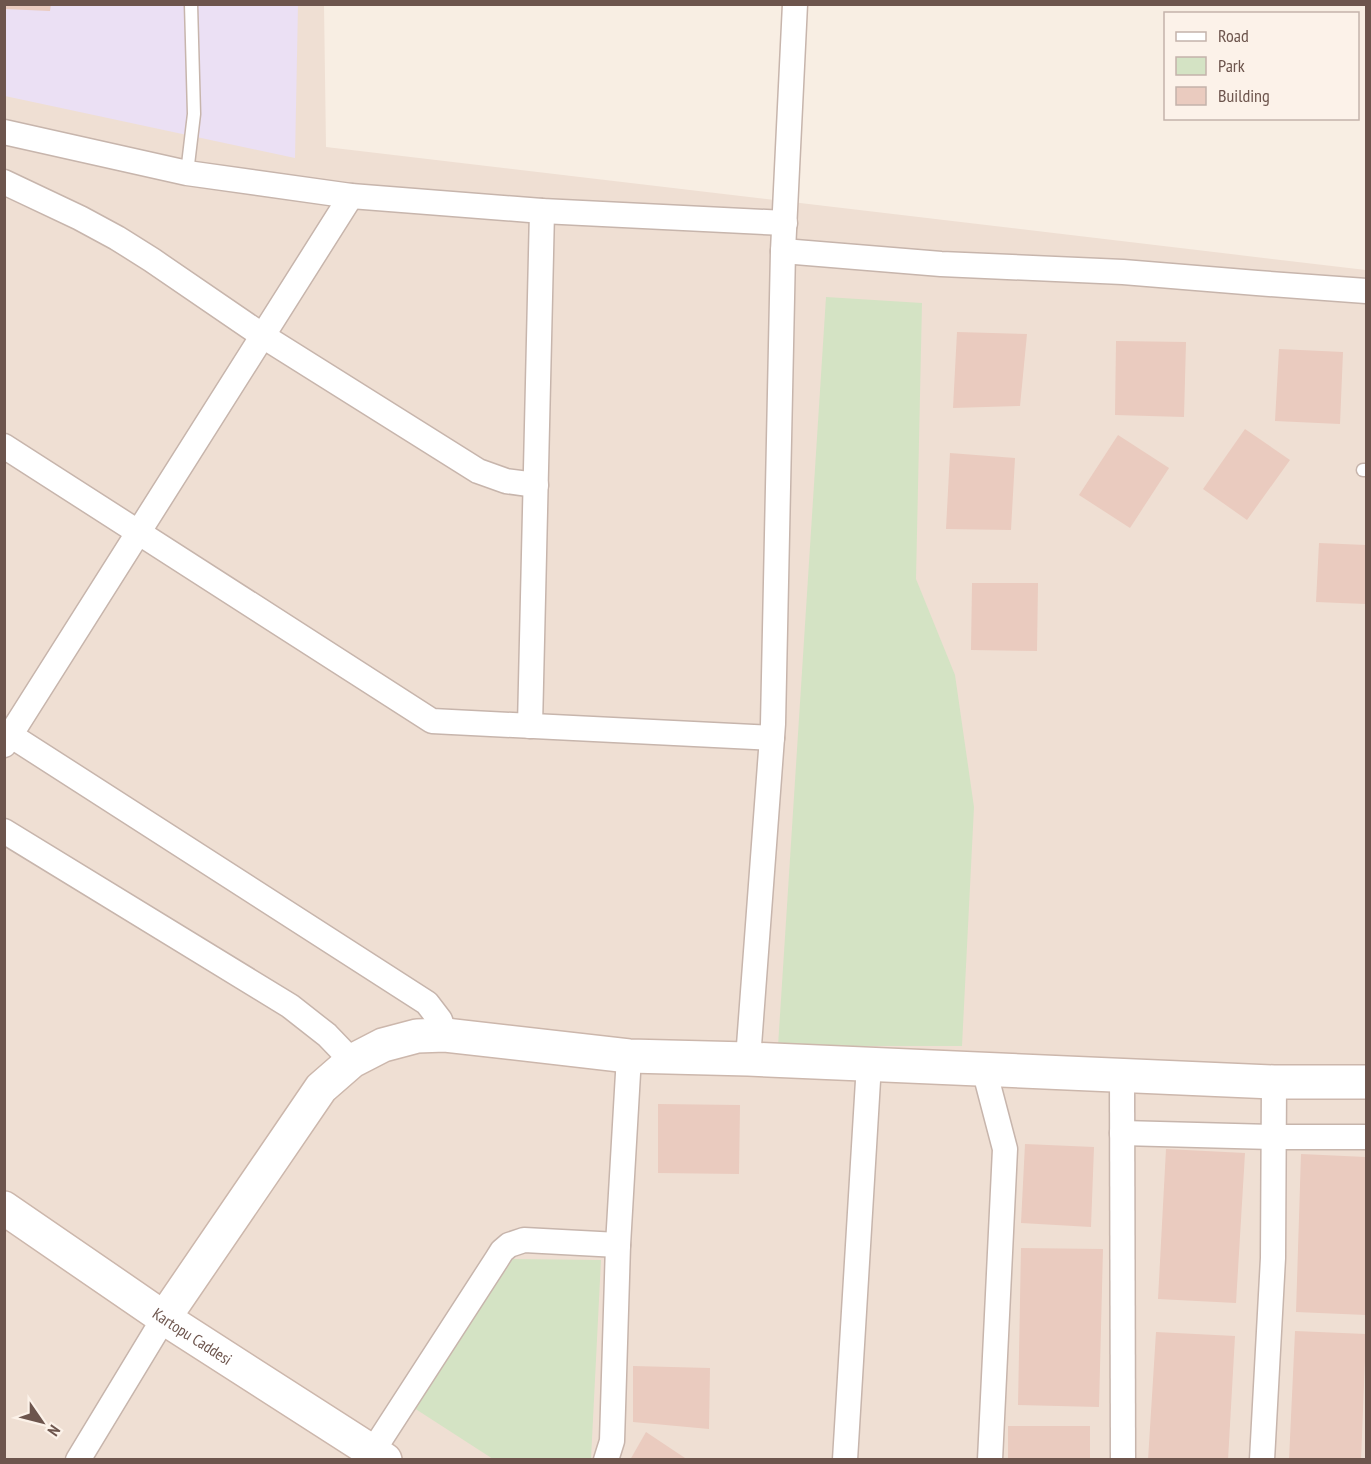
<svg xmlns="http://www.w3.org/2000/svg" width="1371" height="1464" font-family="'PT Sans Narrow',sans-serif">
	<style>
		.residential { fill: #efdfd3 }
		.education { fill: #ebe0f4 }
		.green { fill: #d4e3c4 }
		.building { fill: #eacbbf }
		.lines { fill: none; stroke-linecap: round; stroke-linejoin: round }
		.lane-casing { stroke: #c7b5ac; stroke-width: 15 }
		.street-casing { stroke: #c7b5ac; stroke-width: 27 }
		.secondary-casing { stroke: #ccb7ac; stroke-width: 36 }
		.lane { stroke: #fff; stroke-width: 12 }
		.street { stroke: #fff; stroke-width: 24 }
		.secondary { stroke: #fff; stroke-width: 33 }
		.labels { text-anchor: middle; stroke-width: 4.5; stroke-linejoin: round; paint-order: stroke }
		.street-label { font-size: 16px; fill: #6d554d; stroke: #fcf2e9 }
	</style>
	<rect width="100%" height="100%" fill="#f8eee3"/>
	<!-- residential -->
	<path class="residential" d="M5,5H324L326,147L1366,270V1459L5,1460Z"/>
	<!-- education -->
	<path class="education" d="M5,5H298L295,158L5,96Z"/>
	<!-- green -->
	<g class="green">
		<path d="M826,297L922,303L916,579L955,675L974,807L962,1046H778Z"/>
		<path d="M513,1259L601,1260L591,1459H493L414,1408Z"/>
	</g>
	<!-- building -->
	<g class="building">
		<path d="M4,4H51L50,11L4,9Z"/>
		<path d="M957,332L1027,334L1020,406L953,408Z"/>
		<path d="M1116,341L1186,342L1184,417L1115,415Z"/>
		<path d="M1279,349L1343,352L1340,424L1275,421Z"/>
		<path d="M1245,429L1290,460L1247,520L1203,489Z"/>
		<path d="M1118,435L1169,468L1130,528L1079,495Z"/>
		<path d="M950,453L1015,458L1011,530L946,529Z"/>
		<path d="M1319,543L1366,545V604L1316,602Z"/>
		<path d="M972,583H1038L1037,651L971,650Z"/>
		<path d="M658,1104L740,1105L739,1174L658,1173Z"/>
		<path d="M1025,1144L1094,1147L1091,1227L1021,1223Z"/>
		<path d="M1166,1149L1245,1153L1236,1303L1158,1299Z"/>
		<path d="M1301,1154L1366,1157V1315L1296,1312Z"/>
		<path d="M1021,1248L1103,1249L1099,1407L1018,1405Z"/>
		<path d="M1295,1331L1366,1334L1361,1460H1289Z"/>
		<path d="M1156,1332L1235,1336L1228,1460H1148Z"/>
		<path d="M633,1366L710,1368L709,1429L633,1422Z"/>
		<rect x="1008" y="1426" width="82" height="34"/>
		<path d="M646,1432L688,1460H630Z"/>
	</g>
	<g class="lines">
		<defs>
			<g id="lane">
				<path d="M187,173L194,114L191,4"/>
				<path d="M1363,470H1366"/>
			</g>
			<g id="street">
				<path d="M4,132L187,173L351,196L542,211L785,223"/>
				<path d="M4,182L80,218L117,238L152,260L263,336L478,471L506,481L536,485"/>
				<path d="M783,251L941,264L1123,272L1257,283L1366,291"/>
				<path d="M4,446L432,721L772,738"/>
				<path d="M530,726L542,211"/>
				<path d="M4,731L427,1003L440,1020L445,1035"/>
				<path d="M4,745L351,196"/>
				<path d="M4,831L290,1006L327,1035L352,1061"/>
				<path d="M748,1059L773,724L783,251L795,4"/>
				<path d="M984,1069L1005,1149L990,1460"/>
				<path d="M1122,1076L1123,1460"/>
				<path d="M1122,1133L1274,1137H1366"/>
				<path d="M78,1460L164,1318"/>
				<path d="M367,1460L497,1259L502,1251L509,1245L524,1240L618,1245"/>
				<path d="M606,1460L612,1441L618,1245L629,1056"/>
				<path d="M845,1460L869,1064"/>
				<path d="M1262,1460L1273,1258L1274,1082"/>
			</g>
			<g id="secondary">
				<path id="s1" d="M4,1208L164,1318L385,1460"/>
				<path d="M164,1318L321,1088L352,1061L383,1045L417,1036L445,1035L629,1056L748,1059L1274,1082H1366"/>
			</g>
		</defs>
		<!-- lane casing -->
		<use href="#lane" class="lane-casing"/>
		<!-- street casing -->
		<use href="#street" class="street-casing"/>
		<!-- secondary casing -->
		<use href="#secondary" class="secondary-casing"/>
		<!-- lane -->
		<use href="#lane" class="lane"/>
		<!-- street -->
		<use href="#street" class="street"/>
		<!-- secondary -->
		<use href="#secondary" class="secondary"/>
	</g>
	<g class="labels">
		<!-- street labels -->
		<g class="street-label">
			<text dy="6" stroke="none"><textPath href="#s1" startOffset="228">Kartopu Caddesi</textPath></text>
		</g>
	</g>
	<!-- border -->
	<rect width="1371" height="1464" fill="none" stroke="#6d554d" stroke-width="12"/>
	<!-- legend -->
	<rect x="1164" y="12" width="195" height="108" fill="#fcf2e9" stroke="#c3b3ab" stroke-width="1.5"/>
	<rect x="1176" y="32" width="30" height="9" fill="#ffffff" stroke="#c3b3ab" stroke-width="1.5"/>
	<text x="1218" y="42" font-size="18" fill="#6d554d">Road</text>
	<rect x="1176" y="57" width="30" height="18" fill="#d4e3c4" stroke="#c3b3ab" stroke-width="1.5"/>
	<text x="1218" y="72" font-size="18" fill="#6d554d">Park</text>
	<rect x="1176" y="87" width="30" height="18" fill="#eacbbf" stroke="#c3b3ab" stroke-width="1.5"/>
	<text x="1218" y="102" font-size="18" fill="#6d554d">Building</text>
	<!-- north arrow -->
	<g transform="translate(42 1422) rotate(125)" stroke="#fcf2e9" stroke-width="4.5" paint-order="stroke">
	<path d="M0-4.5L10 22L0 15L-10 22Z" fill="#6d554d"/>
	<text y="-9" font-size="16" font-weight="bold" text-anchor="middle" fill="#6d554d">N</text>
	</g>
</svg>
